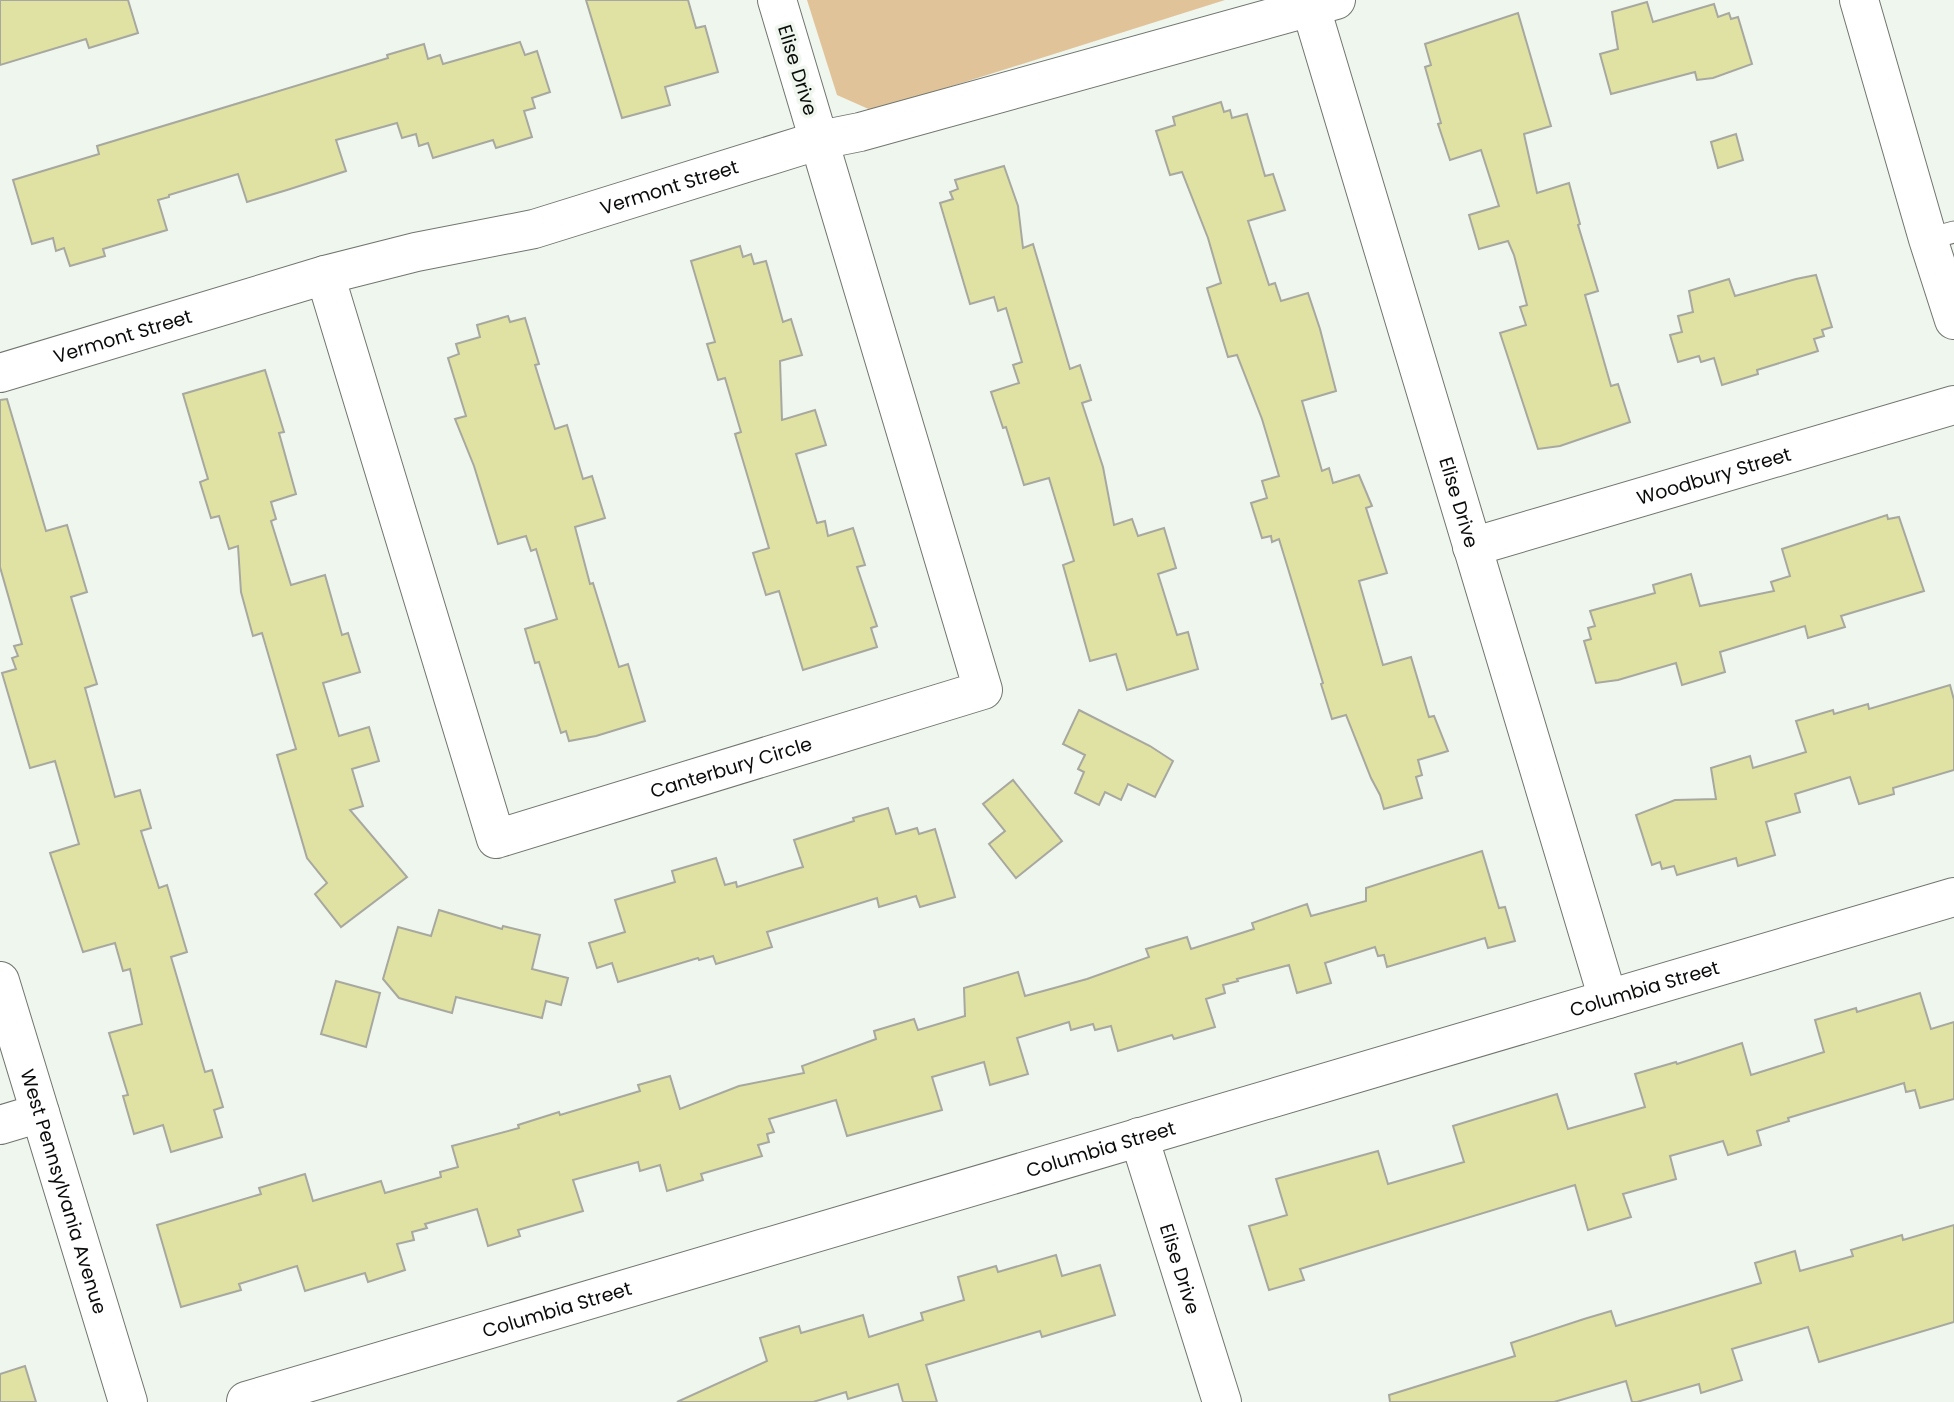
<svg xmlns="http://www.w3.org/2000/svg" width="1954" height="1402" font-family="Poppins,sans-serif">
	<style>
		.green { fill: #e1c399 }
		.building { fill: #e0e2a3; stroke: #a7a89f; stroke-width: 2 }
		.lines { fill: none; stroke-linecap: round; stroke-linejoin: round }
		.service-casing { stroke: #70766f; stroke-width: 23 }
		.minor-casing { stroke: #70766f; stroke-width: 40 }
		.tertiary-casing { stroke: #70766f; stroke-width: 40 }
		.secondary-casing { stroke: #70766f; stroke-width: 40 }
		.service { stroke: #fff; stroke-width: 21 }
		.minor { stroke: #fff; stroke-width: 38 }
		.tertiary { stroke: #fff; stroke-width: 38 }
		.secondary { stroke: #fff; stroke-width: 38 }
		.labels { text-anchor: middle; stroke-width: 7; stroke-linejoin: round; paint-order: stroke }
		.street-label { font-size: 19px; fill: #0a0c0a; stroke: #eff6ee }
	</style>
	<rect width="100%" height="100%" fill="#eff6ee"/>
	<!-- green -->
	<path class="green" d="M807,0H1225L873,111L837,95Z"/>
	<!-- building -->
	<g class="building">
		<path d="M0,0H128L138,33L89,48L86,39L0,65Z"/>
		<path d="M586,0H688L696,28L705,26L718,72L665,87L670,105L622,118Z"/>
		<path d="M1647,2L1653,22L1714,4L1718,17L1729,13L1731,19L1738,17L1752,64L1713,78L1697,80L1695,72L1611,94L1600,54L1618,49L1612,12Z"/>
		<path d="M1518,13L1551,126L1524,134L1537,193L1569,183L1580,224L1578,225L1598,291L1585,295L1611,386L1618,384L1630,422L1560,446L1538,449L1500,333L1526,325L1520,307L1527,305L1514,255L1508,241L1479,249L1469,215L1499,206L1481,150L1450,160L1438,124L1441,123L1425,67L1431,65L1425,44Z"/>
		<path d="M520,42L525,55L537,51L550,92L532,98L535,108L524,111L532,137L496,148L493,140L433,158L428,143L419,146L416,134L402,138L397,123L336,140L346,171L287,190L247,202L238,174L169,195V197L158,200L167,230L103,249L105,256L70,266L64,248L56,251L53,238L32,244L13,180L99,154L97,146L388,58L387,55L424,44L428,59L440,55L443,64Z"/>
		<path d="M1221,102L1224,112L1230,110L1232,118L1247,114L1265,176L1273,174L1285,210L1248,221L1269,285L1275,283L1281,301L1308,293L1320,329L1336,391L1302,401L1322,471L1329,468L1333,483L1359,475L1372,506L1366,508L1387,573L1359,581L1383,665L1411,657L1429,717L1434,716L1448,751L1418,760L1422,775L1416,777L1422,798L1384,809L1380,795L1371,778L1346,715L1332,719L1321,684L1323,683L1279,539L1272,542L1271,536L1262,538L1251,503L1267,498L1262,481L1279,476L1262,419L1237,355L1228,357L1207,288L1221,283L1208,238L1182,172L1170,175L1156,131L1175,125L1173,117Z"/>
		<path d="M1736,134L1743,160L1718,168L1711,142Z"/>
		<path d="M1004,166L1018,206L1023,248L1033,244L1070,369L1080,365L1091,400L1082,403L1103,467L1114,525L1132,519L1138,536L1164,528L1176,568L1158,574L1177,635L1188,632L1198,669L1127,690L1116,654L1090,661L1063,565L1074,561L1049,478L1024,485L1006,427L1003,428L991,392L1019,383L1013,365L1022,362L1006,308L998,311L994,297L970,304L940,203L953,199L950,192L958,189L955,180Z"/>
		<path d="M740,246L743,257L751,254L754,264L766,261L783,322L791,319L802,355L780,361L782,420L815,410L826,445L796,454L817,523L825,521L828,536L853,528L865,565L857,567L877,626L871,628L877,647L803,670L779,591L766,595L753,553L769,548L735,434L741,432L725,378L718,380L707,344L715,342L691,261Z"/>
		<path d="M1816,275L1832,327L1822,330L1824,336L1814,339L1818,351L1757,370L1758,374L1722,385L1714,358L1701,362L1699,356L1678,362L1670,335L1682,332L1678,316L1693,312L1689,291L1729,279L1735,296L1796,279Z"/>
		<path d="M508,316L510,322L525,318L539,364L535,365L555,429L567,425L583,479L592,476L605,518L575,527L590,584L593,583L619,667L628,664L645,721L596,736L569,741L566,731L561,733L539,662L535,663L525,629L557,619L536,549L531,551L526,536L498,544L474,466L455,419L466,416L448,358L459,354L456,344L480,337L477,325Z"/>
		<path d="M265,370L284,432L279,433L296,494L271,502L276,519L271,521L291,585L325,575L342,635L348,633L360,672L323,683L339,736L369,727L379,761L352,769L363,806L350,810L407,877L341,927L315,894L327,883L307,858L277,755L296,749L262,633L253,636L241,592L238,546L229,549L219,516L211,518L200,482L208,479L183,394Z"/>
		<path d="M7,399L46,531L67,525L87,592L71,597L97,684L85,688L115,797L140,790L151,828L141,831L159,888L167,885L187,952L171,957L205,1072L212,1070L223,1107L214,1110L222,1137L171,1152L163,1125L134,1134L123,1096L128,1095L109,1033L142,1024L130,969L123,971L115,943L83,952L50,853L79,844L55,761L30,768L2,673L16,669L12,658L18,656L14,646L22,644L0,567V400Z"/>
		<path d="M1887,515L1888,519L1899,517L1924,591L1841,616L1845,627L1808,638L1805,626L1720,652L1725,672L1682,685L1676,663L1618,680L1596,683L1584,641L1591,639L1588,628L1595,626L1590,611L1655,593L1653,585L1691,574L1700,606L1774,591L1771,582L1790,576L1782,549Z"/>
		<path d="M1950,685L1954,700V770L1893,788L1894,794L1859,804L1850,777L1795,794L1800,812L1766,822L1775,855L1738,866L1736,858L1677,875L1674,866L1662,869L1660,862L1652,865L1636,815L1675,800L1716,799L1711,768L1750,756L1753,768L1806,752L1796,721L1833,710L1834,714L1868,704L1869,709Z"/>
		<path d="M1079,710L1150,746L1173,761L1155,797L1128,784L1121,800L1105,792L1099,805L1075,793L1084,772L1078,769L1085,755L1063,744Z"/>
		<path d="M1013,780L1062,841L1016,878L989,844L1005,831L983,804Z"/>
		<path d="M888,808L896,834L917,828L919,834L935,829L955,897L920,907L916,896L879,907L877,898L767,932L772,947L716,964L713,956L699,960L698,958L618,982L612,963L597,968L589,943L625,932L615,900L675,882L672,871L716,858L725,885L736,882L737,887L789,871L803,867L794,840L854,821L853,818Z"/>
		<path d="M1482,851L1499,908L1505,907L1515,941L1488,948L1485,938L1387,967L1384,955L1378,956L1375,947L1325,963L1331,983L1297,993L1289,965L1237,979L1238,981L1223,985L1225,993L1206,999L1215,1027L1174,1039L1172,1035L1118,1051L1111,1026L1095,1030L1093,1024L1071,1030L1069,1022L1017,1038L1028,1074L990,1085L984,1062L932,1077L942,1110L847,1136L836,1100L769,1119L774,1132L767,1134L769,1142L758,1145L762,1156L701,1174L703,1180L667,1191L660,1165L640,1171L638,1162L573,1180L583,1211L518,1230L520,1236L488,1246L477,1209L425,1224L427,1228L412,1232L414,1240L397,1244L405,1270L368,1282L365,1273L305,1291L297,1266L239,1284L241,1290L181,1307L157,1225L261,1194L259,1188L305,1174L313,1201L381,1181L385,1193L441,1177L440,1172L458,1167L452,1146L519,1128L518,1125L559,1112L560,1115L640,1091L638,1085L670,1076L680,1109L739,1086L804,1073L802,1066L876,1039L874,1031L914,1019L918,1030L965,1016L964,988L1018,972L1025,996L1087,979L1149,957L1146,949L1187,937L1191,949L1254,929L1252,923L1307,904L1311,916L1366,901V888Z"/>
		<path d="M439,910L502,929L503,926L540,935L532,969L568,978L561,1005L546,1001L542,1018L456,997L452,1013L399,998L383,979L398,927L431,936Z"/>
		<path d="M336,981L380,993L366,1047L321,1034Z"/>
		<path d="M1920,993L1931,1029L1954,1022V1099L1920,1108L1915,1090L1906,1092L1904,1083L1788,1118L1789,1121L1757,1131L1761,1145L1728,1155L1723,1141L1670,1156L1676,1179L1623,1194L1631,1217L1588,1230L1575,1185L1300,1269L1304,1280L1269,1290L1249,1226L1287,1215L1276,1179L1378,1151L1388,1184L1464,1162L1453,1126L1557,1094L1568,1129L1645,1107L1635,1074L1676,1062L1677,1064L1742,1043L1751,1075L1824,1052L1815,1020L1856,1008L1857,1012Z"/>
		<path d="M1954,1225V1322L1819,1362L1808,1327L1732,1349L1742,1380L1701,1393L1699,1384L1637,1402H1632L1626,1381L1554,1402H1390L1389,1395L1515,1356L1511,1343L1584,1319L1611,1311L1616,1326L1761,1283L1755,1263L1795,1251L1800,1271L1853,1256L1851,1250L1902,1235L1903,1240Z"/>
		<path d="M1056,1255L1062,1276L1100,1265L1115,1315L1042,1337L1040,1331L926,1365L937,1402H903L898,1384L848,1399L846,1392L813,1402H677L767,1361L760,1338L799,1326L801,1333L863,1315L869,1337L923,1320L921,1313L964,1300L958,1277L996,1266L998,1272Z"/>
		<path d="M25,1366L36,1402H0V1374Z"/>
	</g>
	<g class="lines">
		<defs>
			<path id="service" d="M1928,239L1954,232"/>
			<g id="minor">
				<path id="s1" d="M1311,8L1608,999"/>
				<path id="s2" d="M325,275L496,839L983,690L777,0"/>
				<path id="s3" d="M0,373L325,275L416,252L534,229L820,140L860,132L1336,0"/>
				<path id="s4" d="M1472,547L1954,405"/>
				<path d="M0,1125L40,1113"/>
				<path id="s5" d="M1139,1137L1222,1402"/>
				<path id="s6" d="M246,1401L1954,897"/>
			</g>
			<g id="tertiary">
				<path id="s7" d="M0,981L128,1402"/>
			</g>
			<path id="secondary" d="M1859,0L1928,239L1954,320"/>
		</defs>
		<!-- service casing -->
		<use href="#service" class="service-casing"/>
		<!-- minor casing -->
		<use href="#minor" class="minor-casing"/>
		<!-- tertiary casing -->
		<use href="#tertiary" class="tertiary-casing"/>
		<!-- secondary casing -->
		<use href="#secondary" class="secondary-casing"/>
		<!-- service -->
		<use href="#service" class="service"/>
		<!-- minor -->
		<use href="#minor" class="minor"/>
		<!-- tertiary -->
		<use href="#tertiary" class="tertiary"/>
		<!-- secondary -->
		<use href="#secondary" class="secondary"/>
	</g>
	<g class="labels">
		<!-- street labels -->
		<g class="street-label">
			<text transform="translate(798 70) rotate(73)" y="7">Elise Drive</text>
			<text dy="7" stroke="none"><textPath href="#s3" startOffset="695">Vermont Street</textPath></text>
			<text dy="7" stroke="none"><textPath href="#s3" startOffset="128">Vermont Street</textPath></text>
			<text dy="7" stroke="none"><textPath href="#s4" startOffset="252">Woodbury Street</textPath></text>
			<text dy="7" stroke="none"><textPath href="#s1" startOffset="516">Elise Drive</textPath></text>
			<text dy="7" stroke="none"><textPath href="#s2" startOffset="835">Canterbury Circle</textPath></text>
			<text dy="7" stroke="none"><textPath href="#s6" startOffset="1458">Columbia Street</textPath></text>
			<text dy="7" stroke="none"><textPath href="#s6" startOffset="891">Columbia Street</textPath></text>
			<text dy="7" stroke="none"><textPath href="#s7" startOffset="220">West Pennsylvania Avenue</textPath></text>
			<text dy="7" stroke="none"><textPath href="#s5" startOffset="138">Elise Drive</textPath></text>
			<text dy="7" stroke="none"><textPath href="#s6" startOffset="324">Columbia Street</textPath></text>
		</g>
	</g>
</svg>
